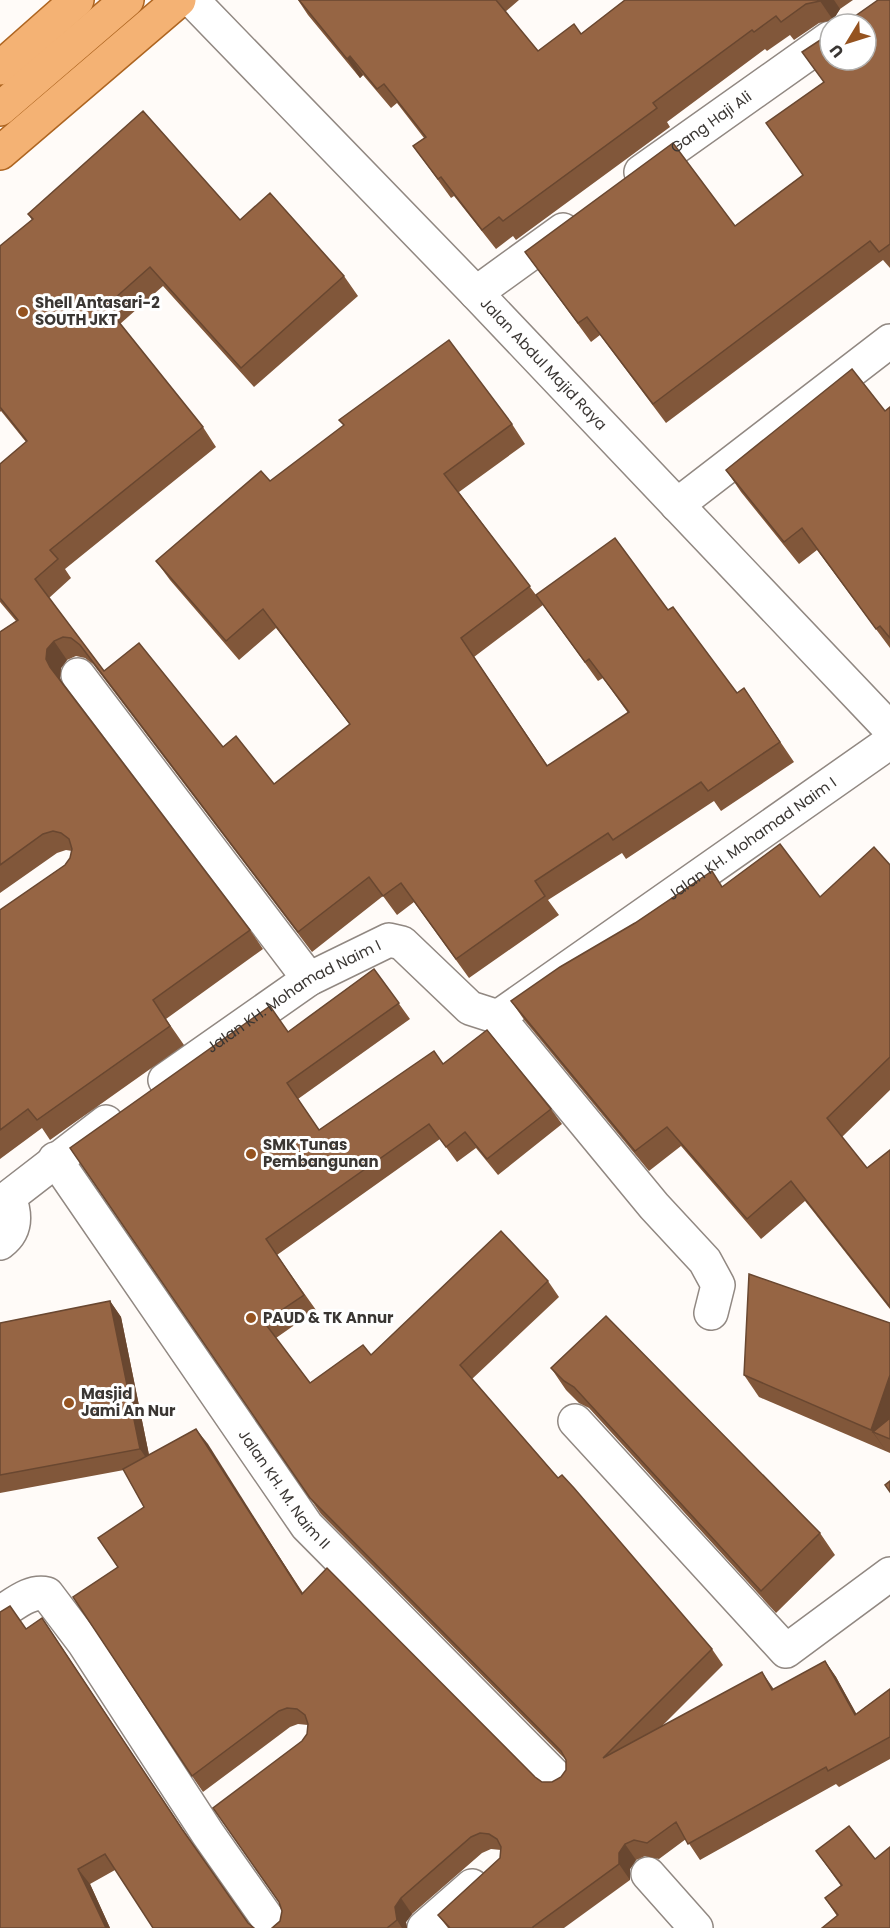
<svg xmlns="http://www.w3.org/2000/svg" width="890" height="1928" font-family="Poppins,sans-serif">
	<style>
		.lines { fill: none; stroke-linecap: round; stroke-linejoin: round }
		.minor-casing { stroke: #918882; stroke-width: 36 }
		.major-casing { stroke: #ae6521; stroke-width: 36 }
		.minor { stroke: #fff; stroke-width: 33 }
		.major { stroke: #f4b274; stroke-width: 33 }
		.wall { fill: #81573a; fill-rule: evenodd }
		.shaded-wall { fill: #694730 }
		.building { fill: #966544; stroke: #694730; stroke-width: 1.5 }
		.poi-dot { fill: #955320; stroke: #fff; stroke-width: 2 }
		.labels { text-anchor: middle; stroke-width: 6; stroke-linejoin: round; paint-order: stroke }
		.street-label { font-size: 15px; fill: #3a3633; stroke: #fff }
		.poi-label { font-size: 15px; font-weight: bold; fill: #3a3633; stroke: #fff; text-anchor: start }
	</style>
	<rect width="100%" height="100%" fill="#fffbf8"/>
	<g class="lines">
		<defs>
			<g id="minor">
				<path id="s1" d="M192,0L476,293L890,729"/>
				<path id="s2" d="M641,172L830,38"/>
				<path d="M476,293L563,230"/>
				<path d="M677,505L890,341"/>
				<path d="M78,675L309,979"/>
				<path d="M498,1017L654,1206L705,1261L718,1285L711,1313"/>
				<path id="s3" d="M165,1080L309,979L389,940L402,943L470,1008L498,1017L890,742"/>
				<path id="s4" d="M55,1159L307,1526L559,1780"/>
				<path d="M0,1243C16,1231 16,1215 9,1197L106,1122"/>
				<path d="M575,1421L786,1651L890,1574"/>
				<path d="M0,1613C15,1604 30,1590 47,1594L84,1643L208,1834L274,1928"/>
				<path d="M648,1874L696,1928"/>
				<path d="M424,1928L472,1886"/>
			</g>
			<g id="major">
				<path d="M0,68L77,0"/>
				<path d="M0,109L127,0"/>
				<path d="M0,153L179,0"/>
			</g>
		</defs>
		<!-- minor casing -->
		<use href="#minor" class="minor-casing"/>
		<!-- major casing -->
		<use href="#major" class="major-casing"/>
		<!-- minor -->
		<use href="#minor" class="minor"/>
		<!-- major -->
		<use href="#major" class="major"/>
	</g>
	<!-- wall -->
	<g class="wall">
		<path d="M298,0H519L505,12L538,51L581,34L625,0H853L840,9L833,20L819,23L794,40L790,35L767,51L765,49L667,122L670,127L516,240L513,236L496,249L454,196L451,198L413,146L424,138L397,103L391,108L363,75L360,78L308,15Z"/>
		<path d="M890,0V268L883,260L666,423L600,335L591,342L525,252L735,226L803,175L823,82L848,21Z"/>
		<path d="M28,214L240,220L344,276L358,296L254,387L163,286L120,324L203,427L216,447L65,569L71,578L49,598L104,671L223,747L274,784L350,725L276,628L239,660L170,580L156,561L270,481L512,424L525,444L459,492L536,595L668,610L737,693L744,688L794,762L721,811L714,801L626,859L622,853L548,900L559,915L469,978L414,902L397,915L383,896L312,952L93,664L85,658L76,656L67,660L61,668L60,678L62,683L250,930L263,949L166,1019L184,1045L50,1140L42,1128L0,1159V910L65,865L70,858L72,851L66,850L57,853L0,893V632L16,621L0,602V464L26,442L1,411L0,412V246L32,220ZM543,605L598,681L603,678L628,713L548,766L474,657Z"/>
		<path d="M890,407V648L817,550L799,564L741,492L726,470L885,411Z"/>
		<path d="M890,865V1090L842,1137L867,1168L890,1150V1309L805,1201L761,1239L681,1146L649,1171L525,1021L511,1001L723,886L820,897Z"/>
		<path d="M374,969L410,1019L298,1099L319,1130L443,1064L551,1109L562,1124L498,1175L476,1148L457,1162L440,1139L277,1255L316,1310L276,1338L310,1383L371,1355L548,1281L559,1297L472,1379L558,1478L712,1649L723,1665L662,1726L774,1689L825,1661L836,1677L856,1714L890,1689V1759L839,1787L836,1784L700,1860L686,1839L659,1859L645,1856L636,1860L630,1869V1880L564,1928H448L438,1915L500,1858L501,1850L491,1849L482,1853L412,1914L406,1922L407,1928H272L280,1921L282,1911L302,1741L307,1734L308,1725L298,1724L290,1727L203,1792L192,1776L118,1567L144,1507L124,1470L0,1493V1323L110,1301L121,1317L149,1455L196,1429L303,1593L535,1777L542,1782H552L561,1777L566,1770V1760L321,1514L70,1148L288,1032Z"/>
		<path d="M890,1323V1453L759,1397L744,1375Z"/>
		<path d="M551,1368L820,1533L835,1555L776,1613L589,1408L579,1403L566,1390Z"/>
		<path d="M42,1618L192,1844L115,1870L90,1884L110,1928H0L26,1629Z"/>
		<path d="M816,1851L875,1859L837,1916L825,1898L841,1886Z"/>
	</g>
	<!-- shaded-wall -->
	<g class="shaded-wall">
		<path d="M821,0H834L840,9L833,20L820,1Z"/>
		<path d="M350,56L363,75L360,78L347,59Z"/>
		<path d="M54,641L67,660L61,668L60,678L63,686L50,667L46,659L47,649Z"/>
		<path d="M110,1301L121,1317L151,1465L140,1449Z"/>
		<path d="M890,1375V1439L873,1432L887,1452L871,1430Z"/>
		<path d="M196,1429L208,1444L313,1610L302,1594Z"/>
		<path d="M42,1618L53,1634L193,1845L182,1829Z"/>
		<path d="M825,1661L836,1677L866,1731L855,1715Z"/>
		<path d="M762,1672L773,1688L783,1706L772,1690Z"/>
		<path d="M625,1844L636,1860L630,1869V1880L619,1864V1853Z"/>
		<path d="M78,1869L90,1884L110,1928H106Z"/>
		<path d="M401,1898L412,1914L406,1922L407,1928H402L397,1920L395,1907Z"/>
	</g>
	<!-- building -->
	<g class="building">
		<path d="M299,0H496L538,51L574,24L581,34L625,0H821L820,1L806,4L781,22L776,16L754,32L752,30L653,103L657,108L503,221L499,217L482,230L441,177L438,179L413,146L426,137L384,84L377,89L350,56L347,59Z"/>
		<path d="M878,0H890V244L879,252L870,241L653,404L587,317L578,323L525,252L673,143L735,226L803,175L766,123L824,82L802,52L828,35L830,31V60H866V24H834L835,23L848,21Z"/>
		<path d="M143,111L240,220L270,193L344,276L241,368L150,267L106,306L203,427L50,550L58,559L35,579L104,671L139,643L223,747L236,736L274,784L350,724L263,609L226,641L156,561L261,471L270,481L344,425L339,420L449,340L512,424L444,474L530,586L461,638L547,766L629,712L589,659L585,662L536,595L615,538L668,610L673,607L737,693L744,688L780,742L708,791L701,782L613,840L608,833L535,881L545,896L456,959L401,883L383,896L369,877L298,932L80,645L71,638L63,637L54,641L47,649L46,659L50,667L250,930L153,1000L170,1026L37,1120L28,1109L0,1130V910L65,865L70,858L72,849L69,839L61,833L53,831L43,834L0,865V632L18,620L0,598V464L27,441L0,407V246L33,219L28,214Z"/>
		<path d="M852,369L885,411L890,407V638L880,626L876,629L802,528L784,542L726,470Z"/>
		<path d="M780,844L820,897L874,847L890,865V1057L827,1118L867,1168L890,1150V1307L791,1181L747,1219L667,1127L635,1151L511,1001L560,967L635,923L712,871L722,887Z"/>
		<path d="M374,969L399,1003L287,1083L319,1130L434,1051L443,1064L487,1030L551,1109L487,1159L465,1132L446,1147L429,1124L266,1239L304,1295L264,1322L310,1383L363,1345L371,1355L501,1231L548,1281L460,1365L558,1478L562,1475L574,1488L712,1649L603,1758L762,1672L772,1690L825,1661L855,1715L890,1689V1737L828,1771L826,1767L688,1844L676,1822L647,1843L634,1840L625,1844L619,1853V1864L533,1927V1928H450L438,1915L500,1858L501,1847L497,1839L489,1834L480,1833L471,1837L401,1898L395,1907L397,1920L387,1928H272L280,1921L282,1911L279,1902L213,1808L302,1741L307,1734L308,1724L305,1715L297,1709L287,1708L279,1711L192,1776L73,1597L118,1567L98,1538L144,1507L123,1469L196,1429L302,1594L327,1568L535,1777L542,1782H552L561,1777L566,1770V1760L561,1751L310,1498L70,1148L270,1006L288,1032Z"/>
		<path d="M749,1274L890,1323V1375L871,1430L744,1375Z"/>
		<path d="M110,1301L140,1449L0,1475V1323Z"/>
		<path d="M606,1316L820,1533L761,1591L574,1387L564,1381L551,1368Z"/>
		<path d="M890,1418V1439L873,1432Z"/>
		<path d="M890,1481V1492L885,1485Z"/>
		<path d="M10,1606L26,1629L42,1618L182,1829L248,1923L254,1928H153L105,1854L78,1869L106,1928H0V1612Z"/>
		<path d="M849,1826L875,1859L890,1847V1928H822L838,1915L825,1898L842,1885L816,1851Z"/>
	</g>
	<!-- markers -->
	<g class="poi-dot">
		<circle cx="23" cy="312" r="6"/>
		<circle cx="251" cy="1154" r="6"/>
		<circle cx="251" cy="1318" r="6"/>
		<circle cx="69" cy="1403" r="6"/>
	</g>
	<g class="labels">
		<!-- street labels -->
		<g class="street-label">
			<text dy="5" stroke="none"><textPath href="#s2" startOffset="86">Gang Haji Ali</textPath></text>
			<text dy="5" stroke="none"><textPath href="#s1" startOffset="506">Jalan Abdul Majid Raya</textPath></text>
			<text dy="5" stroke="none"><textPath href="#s3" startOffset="712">Jalan KH. Mohamad Naim I</textPath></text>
			<text dy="5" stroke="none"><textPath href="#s3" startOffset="154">Jalan KH. Mohamad Naim I</textPath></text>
			<text dy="5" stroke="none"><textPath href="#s4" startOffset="402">Jalan KH. M. Naim II</textPath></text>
		</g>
		<!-- poi labels -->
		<g class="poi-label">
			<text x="35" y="308">Shell Antasari-2<tspan x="35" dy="17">SOUTH JKT</tspan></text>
			<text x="263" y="1150">SMK Tunas<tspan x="263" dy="17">Pembangunan</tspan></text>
			<text x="263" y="1323">PAUD &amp; TK Annur</text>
			<text x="81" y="1399">Masjid<tspan x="81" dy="17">Jami An Nur</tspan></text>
		</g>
	</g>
	<!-- north arrow -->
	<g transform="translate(848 42) rotate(232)"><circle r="28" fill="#ffffff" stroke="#b0afad" stroke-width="1.5"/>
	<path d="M0-4.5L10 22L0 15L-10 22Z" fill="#955320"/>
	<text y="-9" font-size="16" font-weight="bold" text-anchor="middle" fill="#3a3633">U</text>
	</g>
</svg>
